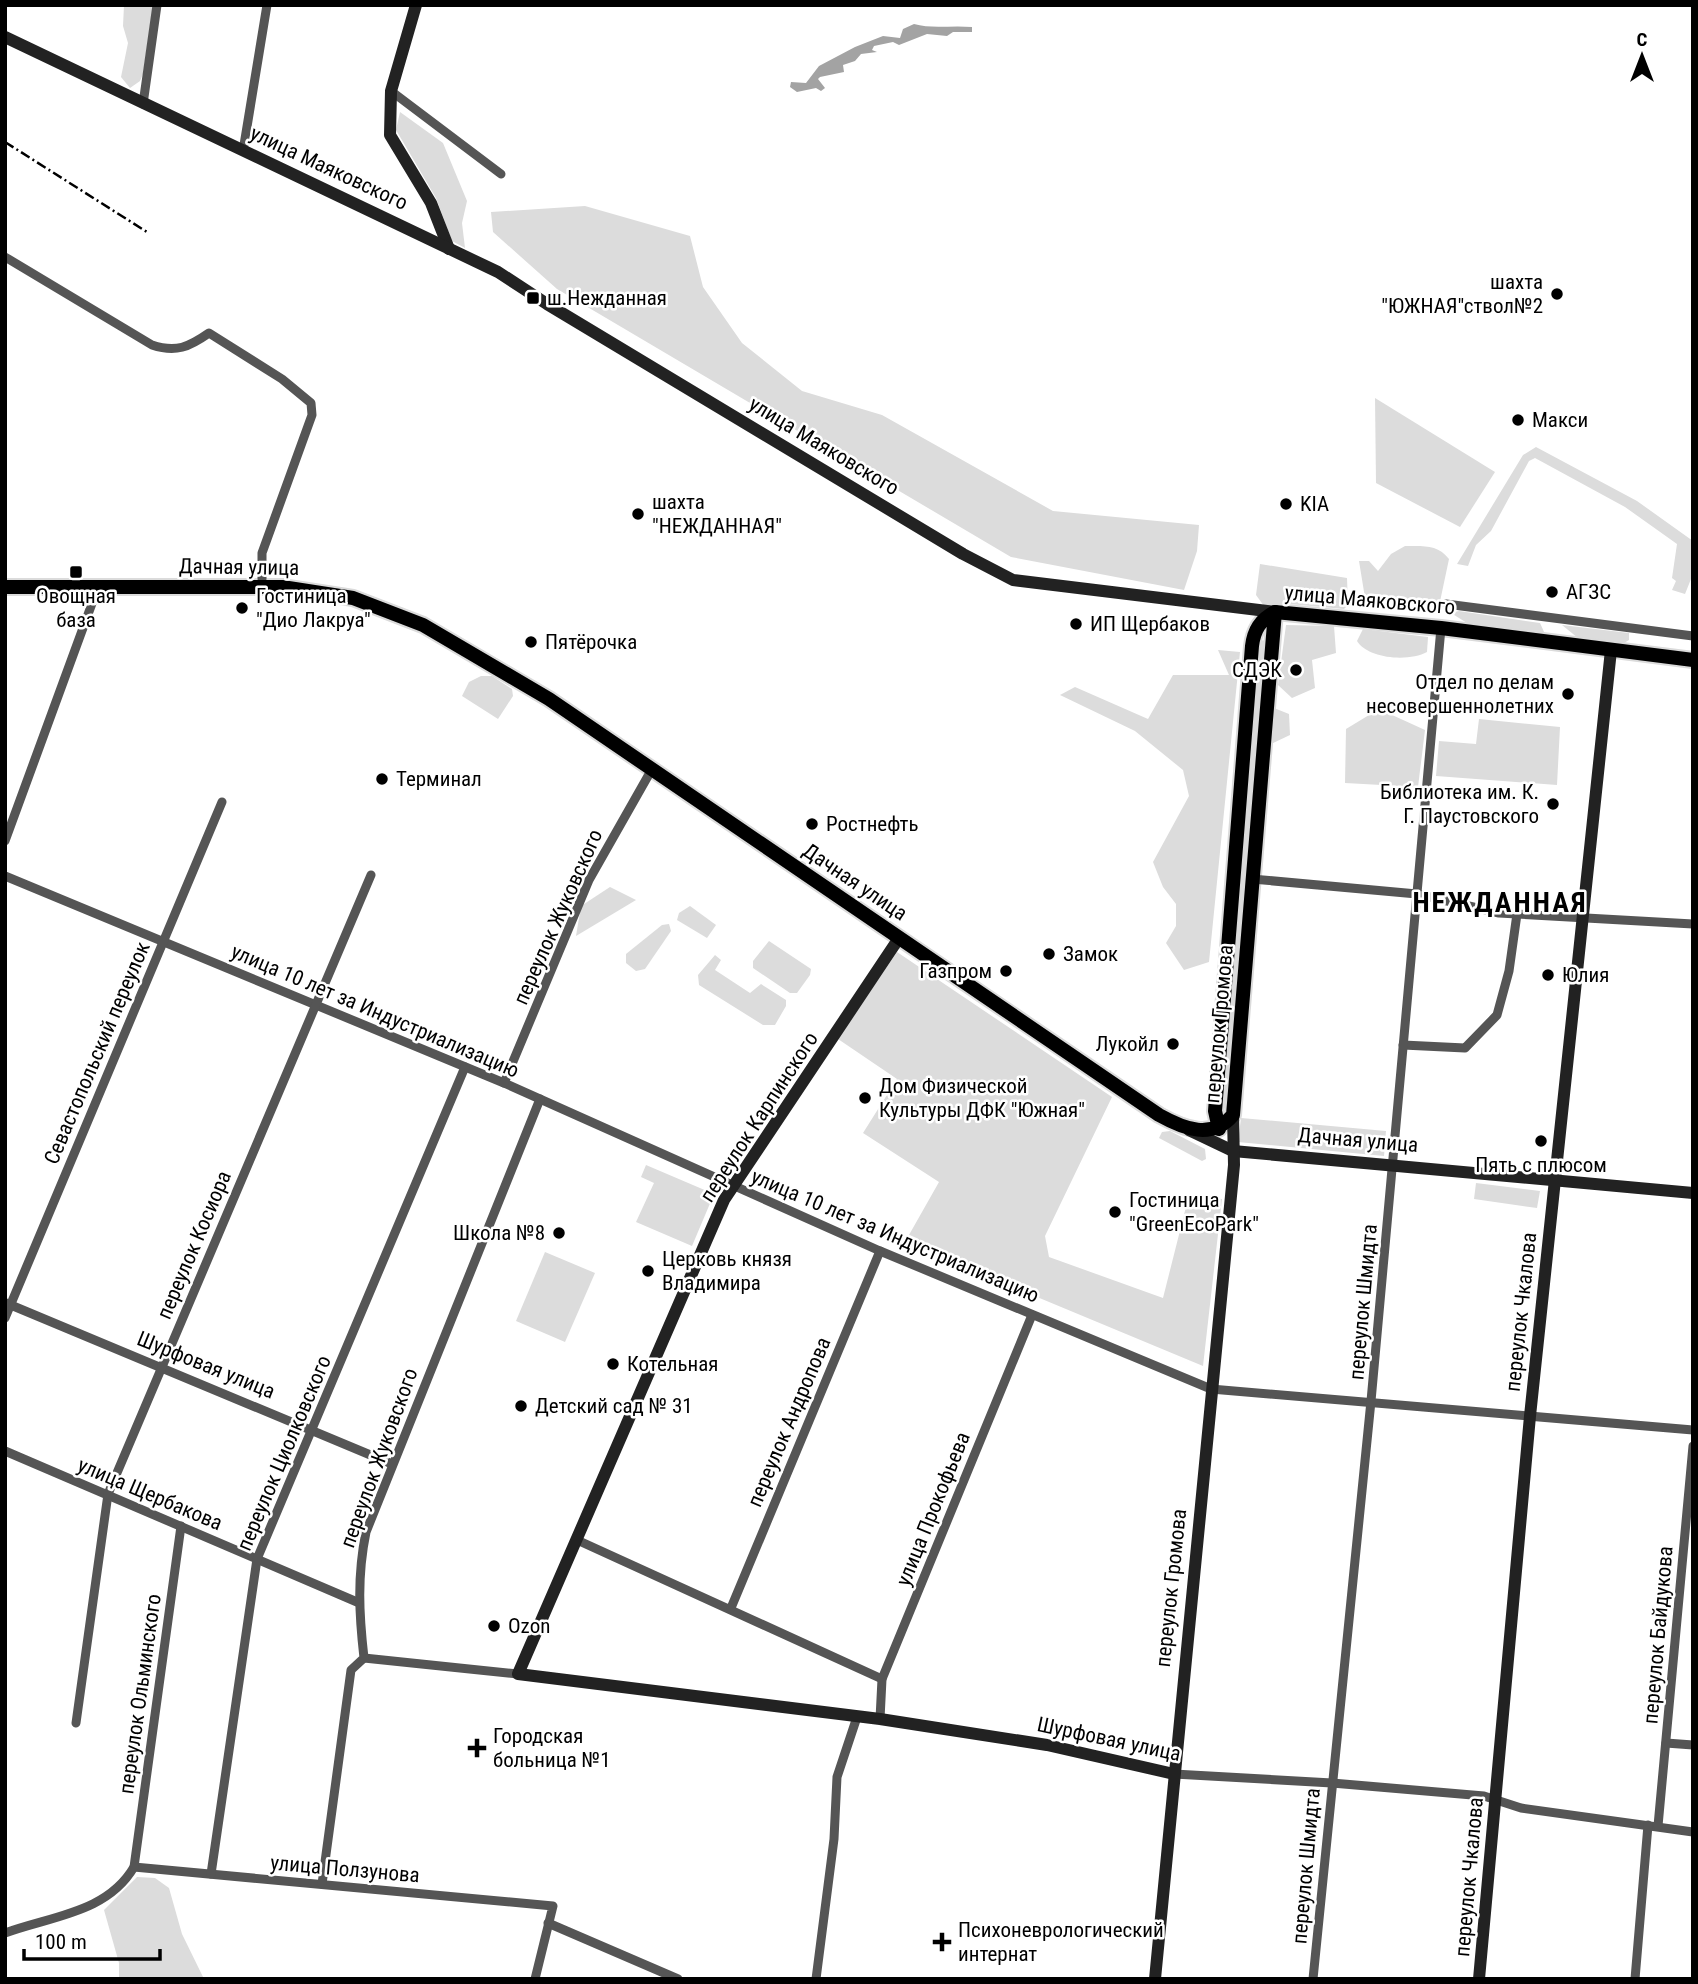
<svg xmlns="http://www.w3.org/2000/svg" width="1698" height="1984" font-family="'Roboto Condensed',sans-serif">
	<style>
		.green { fill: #dcdcdc }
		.water { fill: #a3a3a3 }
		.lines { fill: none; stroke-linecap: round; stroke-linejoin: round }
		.primary-casing { stroke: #dbdbdb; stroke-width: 18 }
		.street { stroke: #555; stroke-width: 9 }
		.secondary { stroke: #222; stroke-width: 12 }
		.primary { stroke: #000; stroke-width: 14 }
		.rail { stroke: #000; stroke-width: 2.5; stroke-dasharray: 10 3.5 2 3.5; stroke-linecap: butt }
		.poi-dot { fill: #000; stroke: #fff; stroke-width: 2.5 }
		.labels { text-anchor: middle; stroke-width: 5; stroke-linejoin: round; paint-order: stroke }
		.street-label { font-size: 21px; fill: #000; stroke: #fff }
		.poi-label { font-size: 21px; fill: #000; stroke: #fff; text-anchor: start }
		.district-label { font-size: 28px; font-weight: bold; letter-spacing: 2px; fill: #000; stroke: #fff }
	</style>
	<rect width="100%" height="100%" fill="#fff"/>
	<!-- green -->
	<g class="green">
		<path d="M124,5H153L143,74L140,81L130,88L121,77L128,43L123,26Z"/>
		<path d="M400,112L443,143L467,201L462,223L465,248L452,241L436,198L396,130Z"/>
		<path d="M585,206L690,236L703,287L742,343L802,391L882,415L1053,511L1199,525L1197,551L1184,590L1011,557L557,289L493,232L491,212Z"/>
		<path d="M1375,398L1495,472L1460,527L1376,483Z"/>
		<path d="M1536,447L1637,501L1693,541V574L1685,594L1672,590L1676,581L1672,578L1677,544L1625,507L1535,458L1529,461L1491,531L1476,545L1468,566L1457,564L1523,455Z"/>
		<path d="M1405,546C1422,546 1438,544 1449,559L1438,611L1366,604L1359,561H1369L1378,571L1391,554Z"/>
		<path d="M1260,564L1347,578L1348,605L1344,609L1289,604L1264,606L1256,595Z"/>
		<path d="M1459,611L1540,623L1545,634L1467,623L1451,613Z"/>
		<path d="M1286,625L1334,626L1336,653L1312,660L1315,688L1292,698L1278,685Z"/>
		<path d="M1562,625L1629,633V640L1624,643L1578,638Z"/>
		<path d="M1363,629L1428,637L1427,652C1409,662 1368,659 1357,641Z"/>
		<path d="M1259,640L1268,641L1230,1109L1221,1108Z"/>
		<path d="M1218,650L1240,652L1209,962L1184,970L1166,943L1176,926V904L1163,887L1153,862L1189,796L1183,770L1135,731L1060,695L1075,687L1148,719L1173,675H1229Z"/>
		<path d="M481,676H492L512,689L513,696L498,719L462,696L469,682Z"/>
		<path d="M1274,708L1289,714L1290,735L1271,744Z"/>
		<path d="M1379,709L1425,730L1418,787L1345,783L1346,729Z"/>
		<path d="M1479,719L1560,727L1557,785L1436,776L1439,741L1476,744Z"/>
		<path d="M610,887L636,900L576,936L581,906Z"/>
		<path d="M690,906L716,925L707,938L677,920L679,913Z"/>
		<path d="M669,924L671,931L645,969L636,971L626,963V954L662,925Z"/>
		<path d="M769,941L811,969L810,975L797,993H790L753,968V961Z"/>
		<path d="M897,952L1112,1097L1045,1236L1049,1257L1163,1298L1189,1195L1222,1199L1203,1366L905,1242L939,1182L863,1133L897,1079L838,1039Z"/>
		<path d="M715,955L721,960L715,970L750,993L761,984L786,1000V1006L775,1025H763L699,985L698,975Z"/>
		<path d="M1241,1118L1386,1131L1384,1156L1238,1142Z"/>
		<path d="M1170,1131L1205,1149L1206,1159L1202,1161L1159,1138L1162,1132Z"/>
		<path d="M646,1165L714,1194L692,1246L636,1222L654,1183L641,1177Z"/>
		<path d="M1476,1183L1540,1191L1537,1208L1474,1199Z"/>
		<path d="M545,1252L595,1273L565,1342L516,1321Z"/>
		<path d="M137,1877L155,1878L169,1888L182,1934L204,1979H119V1963L104,1910Z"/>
	</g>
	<!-- water -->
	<path class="water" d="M914,24C931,29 952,25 972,27V32H953L947,36L927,34L899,45L893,42L874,46L872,50L877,52L861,54L855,61L843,65L844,72L820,77L818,79L825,88L821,91L816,88L797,92L790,87L791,82L806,83L819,66L855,47L883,36L900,38L903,29Z"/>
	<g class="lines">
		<defs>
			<g id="primary">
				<path d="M5,587H282L353,598L423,625L549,699L1159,1115C1184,1129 1212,1140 1233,1115L1275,612C1260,620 1254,630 1252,646L1215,1111L1219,1129"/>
				<path d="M1275,612L1441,628L1693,660"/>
			</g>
		</defs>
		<!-- primary casing -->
		<use href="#primary" class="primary-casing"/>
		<!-- street -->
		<g class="street">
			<path d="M391,91L501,174"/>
			<path d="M143,104L157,5"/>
			<path d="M243,151L267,5"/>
			<path d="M5,257L152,345C176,353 189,347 209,333L282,379L311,403L312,415L262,553V579"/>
			<path d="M1446,604L1693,636"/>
			<path d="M5,841L94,598V587"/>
			<path d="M5,876L504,1083L880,1251L1211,1389L1693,1430"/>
			<path d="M1252,879L1417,894L1499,913L1693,924"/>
			<path d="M1403,1045L1465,1048L1497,1015L1509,971L1517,914"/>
			<path d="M504,1083L589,880L652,769"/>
			<path d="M6,1303L392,1464"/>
			<path d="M5,1318L222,802"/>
			<path d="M5,1451L357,1602"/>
			<path d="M577,1540L882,1679"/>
			<path d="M731,1608L880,1251"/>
			<path d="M364,1658L518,1674"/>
			<path d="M880,1719L882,1679L1032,1315"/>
			<path d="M76,1723L108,1494L371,875"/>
			<path d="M1666,1743L1693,1745"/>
			<path d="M1174,1774L1332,1783L1484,1796L1521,1808L1693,1832"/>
			<path d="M1658,1826L1693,1446"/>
			<path d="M134,1867L553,1906L535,1979"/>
			<path d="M211,1874L257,1559L465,1067"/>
			<path d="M322,1884L351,1670L364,1658C359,1614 357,1576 366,1532L540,1099"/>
			<path d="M548,1923L678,1979"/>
			<path d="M5,1933C51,1916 107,1913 134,1867L181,1526"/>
			<path d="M816,1979L834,1839L837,1777L857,1717"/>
			<path d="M1313,1979L1371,1401L1441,628"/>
			<path d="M1635,1979L1648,1825"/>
		</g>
		<!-- secondary -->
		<g class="secondary">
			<path d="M416,5L391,91L390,135L431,203L449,249"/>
			<path d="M5,37L498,272L547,304L963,554L1013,580L1275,612"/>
			<path d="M899,938L724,1200L518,1674L880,1719L1047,1745L1174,1774"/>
			<path d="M1189,1130L1233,1151L1693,1193"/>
			<path d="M1155,1979L1234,1165L1233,1115"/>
			<path d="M1479,1979L1530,1416L1611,650"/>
		</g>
		<!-- primary -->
		<use href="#primary" class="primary"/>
		<!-- rail -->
		<path class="rail" d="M5,142L147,232"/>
	</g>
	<!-- markers -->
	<g class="poi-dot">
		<circle cx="1557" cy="294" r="7"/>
		<rect x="526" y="291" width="14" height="14" rx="3.5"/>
		<circle cx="1518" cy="420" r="7"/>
		<circle cx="1286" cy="504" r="7"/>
		<circle cx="638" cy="514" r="7"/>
		<rect x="69" y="565" width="14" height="14" rx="3.5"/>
		<circle cx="1552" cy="592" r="7"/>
		<circle cx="242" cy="608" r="7"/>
		<circle cx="1076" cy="624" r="7"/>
		<circle cx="531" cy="642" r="7"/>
		<circle cx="1296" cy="670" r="7"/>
		<circle cx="1568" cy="694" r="7"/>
		<circle cx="382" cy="779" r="7"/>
		<circle cx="1553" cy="804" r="7"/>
		<circle cx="812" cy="824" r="7"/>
		<circle cx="1049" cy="954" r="7"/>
		<circle cx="1006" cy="971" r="7"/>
		<circle cx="1548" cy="975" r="7"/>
		<circle cx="1173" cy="1044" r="7"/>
		<circle cx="865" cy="1098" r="7"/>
		<circle cx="1541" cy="1141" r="7"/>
		<circle cx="1115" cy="1212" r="7"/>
		<circle cx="559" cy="1233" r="7"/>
		<circle cx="648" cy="1271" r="7"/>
		<circle cx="613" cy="1364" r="7"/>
		<circle cx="521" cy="1406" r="7"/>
		<circle cx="494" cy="1626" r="7"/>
		<path d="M473.5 1737.5h7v7h7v7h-7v7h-7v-7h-7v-7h7z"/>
		<path d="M938.5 1931.5h7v7h7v7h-7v7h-7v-7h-7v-7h7z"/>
	</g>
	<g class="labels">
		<!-- street labels -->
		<g class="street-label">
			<text transform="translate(329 168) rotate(25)" y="7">улица Маяковского</text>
			<text transform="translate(824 446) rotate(31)" y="7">улица Маяковского</text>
			<text transform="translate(239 567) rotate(1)" y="7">Дачная улица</text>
			<text transform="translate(1370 600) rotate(5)" y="7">улица Маяковского</text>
			<text transform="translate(855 882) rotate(34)" y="7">Дачная улица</text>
			<text transform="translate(558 917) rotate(-66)" y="7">переулок Жуковского</text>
			<text transform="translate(375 1011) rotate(23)" y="7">улица 10 лет за Индустриализацию</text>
			<text transform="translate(1219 1024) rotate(-85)" y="7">переулок Громова</text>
			<text transform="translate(97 1053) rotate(-67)" y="7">Севастопольский переулок</text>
			<text transform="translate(759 1117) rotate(-57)" y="7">переулок Карпинского</text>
			<text transform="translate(1358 1140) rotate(5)" y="7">Дачная улица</text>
			<text transform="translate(895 1236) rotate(23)" y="7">улица 10 лет за Индустриализацию</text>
			<text transform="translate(194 1245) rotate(-67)" y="7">переулок Косиора</text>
			<text transform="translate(1363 1302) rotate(-85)" y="7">переулок Шмидта</text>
			<text transform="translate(1521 1312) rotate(-84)" y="7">переулок Чкалова</text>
			<text transform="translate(206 1365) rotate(22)" y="7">Шурфовая улица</text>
			<text transform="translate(789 1422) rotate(-67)" y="7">переулок Андропова</text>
			<text transform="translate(284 1453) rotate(-67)" y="7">переулок Циолковского</text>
			<text transform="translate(379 1458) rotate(-70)" y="7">переулок Жуковского</text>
			<text transform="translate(150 1494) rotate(23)" y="7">улица Щербакова</text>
			<text transform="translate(933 1509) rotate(-68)" y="7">улица Прокофьева</text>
			<text transform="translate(1171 1588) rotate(-84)" y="7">переулок Громова</text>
			<text transform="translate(1658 1635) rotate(-85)" y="7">переулок Байдукова</text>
			<text transform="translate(140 1694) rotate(-82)" y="7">переулок Ольминского</text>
			<text transform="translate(1109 1739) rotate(12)" y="7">Шурфовая улица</text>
			<text transform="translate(1306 1866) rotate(-85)" y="7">переулок Шмидта</text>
			<text transform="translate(345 1869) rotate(5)" y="7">улица Ползунова</text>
			<text transform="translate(1469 1877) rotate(-85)" y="7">переулок Чкалова</text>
		</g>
		<!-- poi labels -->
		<g class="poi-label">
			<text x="1543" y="289" text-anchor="end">шахта<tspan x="1543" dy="24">"ЮЖНАЯ"ствол№2</tspan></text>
			<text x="547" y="305">ш.Нежданная</text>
			<text x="1532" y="427">Макси</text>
			<text x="652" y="509">шахта<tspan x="652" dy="24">"НЕЖДАННАЯ"</tspan></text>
			<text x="1300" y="511">KIA</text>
			<text x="1566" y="599">АГЗС</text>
			<text x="76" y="603" text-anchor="middle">Овощная<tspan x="76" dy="24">база</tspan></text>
			<text x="256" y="603">Гостиница<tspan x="256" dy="24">"Дио Лакруа"</tspan></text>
			<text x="1090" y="631">ИП Щербаков</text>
			<text x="545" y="649">Пятёрочка</text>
			<text x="1282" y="677" text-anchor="end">СДЭК</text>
			<text x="1554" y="689" text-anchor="end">Отдел по делам<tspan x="1554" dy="24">несовершеннолетних</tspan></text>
			<text x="396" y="786">Терминал</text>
			<text x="1539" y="799" text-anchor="end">Библиотека им. К.<tspan x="1539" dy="24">Г. Паустовского</tspan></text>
			<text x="826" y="831">Ростнефть</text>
			<text x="1063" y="961">Замок</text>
			<text x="992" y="978" text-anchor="end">Газпром</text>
			<text x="1562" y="982">Юлия</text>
			<text x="1159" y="1051" text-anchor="end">Лукойл</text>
			<text x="879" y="1093">Дом Физической<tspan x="879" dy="24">Культуры ДФК "Южная"</tspan></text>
			<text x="1541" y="1172" text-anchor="middle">Пять с плюсом</text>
			<text x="1129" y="1207">Гостиница<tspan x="1129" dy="24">"GreenEcoPark"</tspan></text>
			<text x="545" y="1240" text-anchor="end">Школа №8</text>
			<text x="662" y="1266">Церковь князя<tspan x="662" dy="24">Владимира</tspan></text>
			<text x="627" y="1371">Котельная</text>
			<text x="535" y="1413">Детский сад № 31</text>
			<text x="508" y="1633">Ozon</text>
			<text x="493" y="1743">Городская<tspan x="493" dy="24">больница №1</tspan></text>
			<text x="958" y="1937">Психоневрологический<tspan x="958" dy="24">интернат</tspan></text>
		</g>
		<!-- district labels -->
		<g class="district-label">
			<text x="1500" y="912">НЕЖДАННАЯ</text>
		</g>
	</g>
	<!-- border -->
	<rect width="1698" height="1984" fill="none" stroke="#000000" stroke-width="14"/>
	<!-- north arrow -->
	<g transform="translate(1642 56)" stroke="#ffffff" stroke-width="5" paint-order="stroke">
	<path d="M0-5L12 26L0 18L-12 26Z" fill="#000000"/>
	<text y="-10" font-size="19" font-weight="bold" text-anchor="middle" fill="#000000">С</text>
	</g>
	<!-- scale -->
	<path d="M24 1949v10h136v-10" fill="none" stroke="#000000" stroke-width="3.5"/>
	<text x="35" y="1949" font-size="21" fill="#000000" stroke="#ffffff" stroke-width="5" paint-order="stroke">100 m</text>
</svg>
